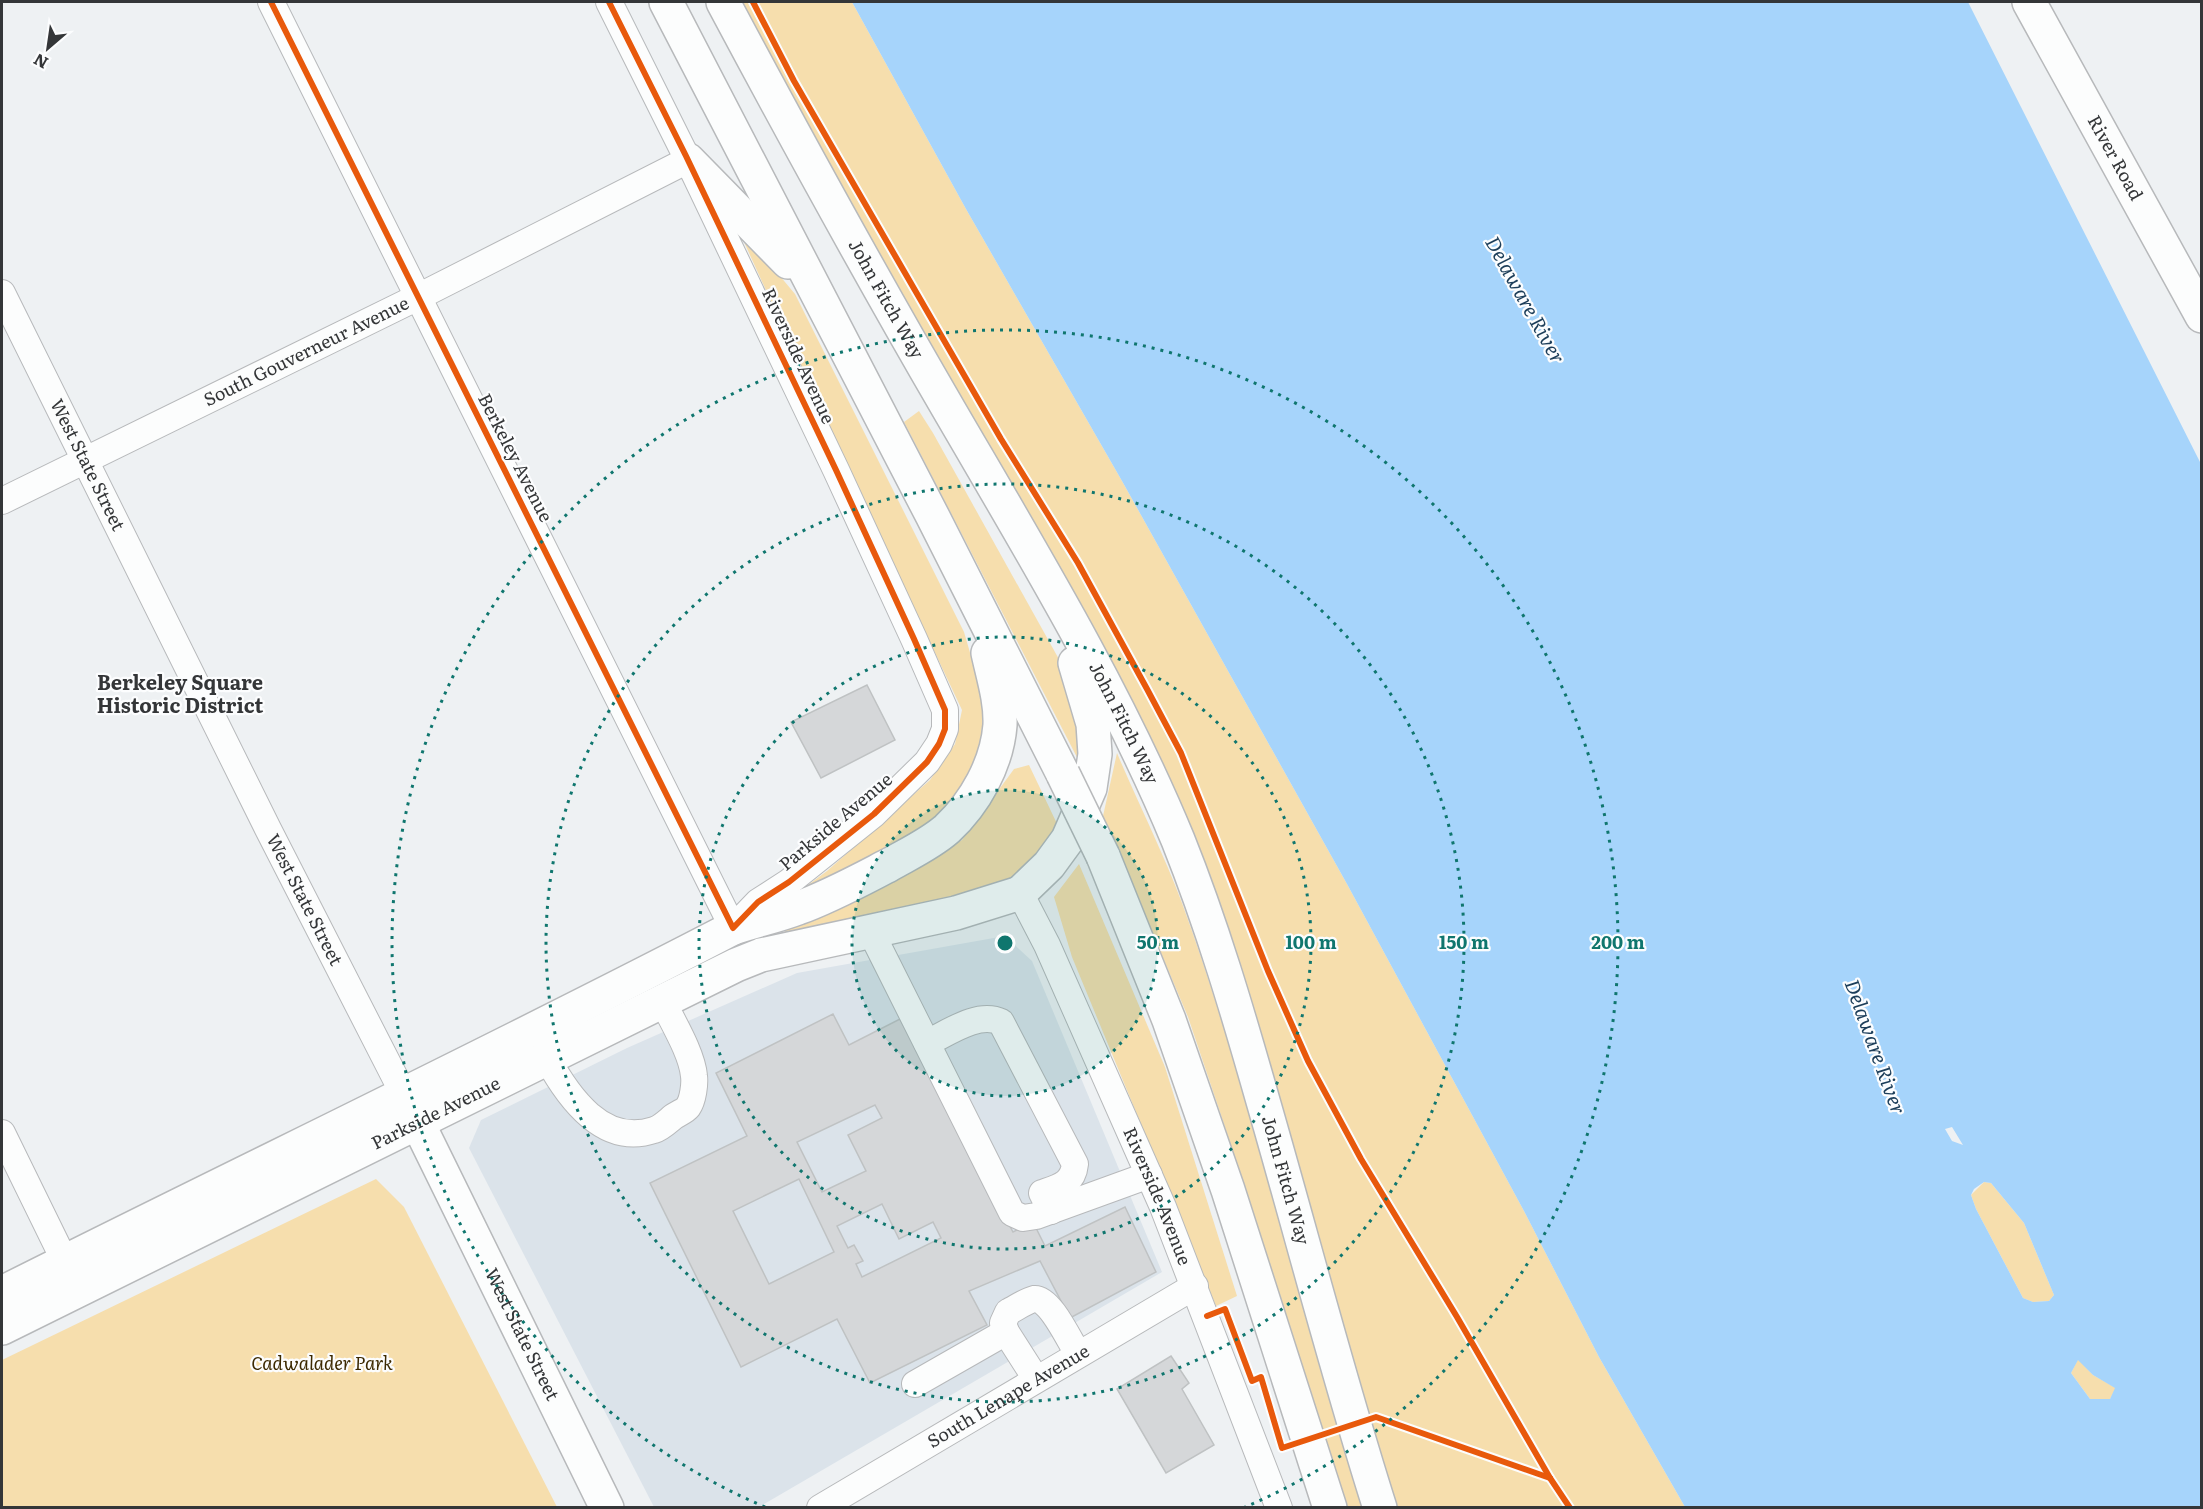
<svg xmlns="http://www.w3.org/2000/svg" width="2203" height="1509" font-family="Literata,serif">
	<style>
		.built { fill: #dbe3ea }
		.green { fill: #f6dead }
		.water { fill: #a6d4fb; fill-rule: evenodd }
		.building { fill: #d5d7d9; stroke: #bfc2c3; stroke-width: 1.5; fill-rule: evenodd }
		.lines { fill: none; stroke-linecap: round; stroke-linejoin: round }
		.minor-casing { stroke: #b7b9bb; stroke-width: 28 }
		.major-casing { stroke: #b7b9bb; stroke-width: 36 }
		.highway-casing { stroke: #b7b9bb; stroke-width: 36 }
		.minor { stroke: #fcfdfd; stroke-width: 26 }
		.major { stroke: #fcfdfd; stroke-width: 33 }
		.highway { stroke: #fcfdfd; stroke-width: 33 }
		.highway-bridge-casing { stroke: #b7b9bb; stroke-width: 36; stroke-linecap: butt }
		.highway-bridge { stroke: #fcfdfd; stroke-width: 33 }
		.cycleway-casing { stroke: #fcfdfe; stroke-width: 10 }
		.cycleway { stroke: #e8590c; stroke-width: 6 }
		.ring { fill: none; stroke: #0f766e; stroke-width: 3; stroke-dasharray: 3 6 }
		.labels { text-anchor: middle; stroke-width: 4.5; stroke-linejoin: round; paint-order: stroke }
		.street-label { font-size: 18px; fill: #343638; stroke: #fcfdfe }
		.park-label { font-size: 18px; font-style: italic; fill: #3c2900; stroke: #fcfdfe }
		.water-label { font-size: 20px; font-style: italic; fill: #1c3e5a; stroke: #fcfdfe }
		.neighbourhood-label { font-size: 20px; font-weight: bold; fill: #343638; stroke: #fcfdfe }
		.centre { fill: #0f766e; stroke: #fcfdfe; stroke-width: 3 }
		.ring-label { font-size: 18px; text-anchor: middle; font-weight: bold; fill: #0f766e; stroke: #fcfdfe; stroke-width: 4.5; stroke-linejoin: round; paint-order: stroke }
	</style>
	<rect width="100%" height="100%" fill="#eef1f3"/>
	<!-- built -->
	<path class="built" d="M1005,936L1032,961L1162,1272L759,1507H654L469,1148L481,1120L627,1048L797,973Z"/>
	<!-- green -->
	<g class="green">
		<path d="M723,2H852L966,209L1122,481L1347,884L1524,1211L1599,1357L1685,1507H1380L1179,843Z"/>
		<path d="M735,222L795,294L964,632L985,704L978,757L956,803L898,851L785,902L827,871L930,780L955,744L962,710L812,392Z"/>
		<path d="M919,411L933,433L1075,688L1082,767L904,422Z"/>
		<path d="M1117,753C1138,803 1163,852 1182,903C1254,1101 1297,1307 1362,1507H1347L1223,1121L1188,1017L1103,816Z"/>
		<path d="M1029,765L1060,830L1011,882L945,906L782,936L787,928L914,870L962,840L1014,769Z"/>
		<path d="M1079,864L1165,1067L1237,1296L1216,1306L1072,957L1054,897Z"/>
		<path d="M376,1179L404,1207L557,1507H2V1360Z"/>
		<path d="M1984,1182L1991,1183L2024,1223L2054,1295L2049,1301L2033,1302L2023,1298L1976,1209L1971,1195Z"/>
		<path d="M2078,1359L2093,1375L2116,1388L2110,1399H2090L2071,1373Z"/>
	</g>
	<!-- water -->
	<path class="water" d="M852,2H1968L2201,464V1507H1685L1599,1357L1524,1211L1347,884L1122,481L966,209ZM1952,1127L1963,1145L1952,1141L1945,1129ZM1984,1182L1991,1183L2024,1223L2054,1295L2049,1301L2033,1302L2023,1298L1976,1209L1971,1195L1974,1189ZM2078,1360L2093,1375L2115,1388L2110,1399H2090L2071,1373Z"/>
	<!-- building -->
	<g class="building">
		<path d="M867,685L895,740L821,778L791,722Z"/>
		<path d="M833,1014L849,1045L900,1019L1013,1232L1033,1222L1045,1246L1125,1207L1156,1272L1070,1318L1040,1261L969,1291L987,1325L870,1383L837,1319L741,1367L650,1183L747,1136L716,1073ZM875,1105L882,1118L848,1135L866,1171L822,1192L797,1142ZM799,1179L834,1252L769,1284L733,1211ZM882,1204L899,1239L933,1222L941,1238L862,1277L856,1264L863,1261L854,1245L848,1248L837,1226Z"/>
		<path d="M1171,1356L1189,1383L1182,1389L1214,1445L1166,1473L1117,1389Z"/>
	</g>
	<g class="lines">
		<defs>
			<g id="minor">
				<path d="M271,2L733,928L758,902L789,882L874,814L927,762L939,744L945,729V710L914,639L836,470L686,156L609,2"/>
				<path id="s1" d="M2,293L268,829L403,1093"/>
				<path id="s2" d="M2,501L418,297L688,160"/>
				<path id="s3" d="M1020,893L1047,945L1163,1207L1279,1508"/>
				<path d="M871,932L1012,1213L1023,1218L1036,1216L1149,1175"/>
				<path d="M927,1043C948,1033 978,1011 1001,1022L1075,1164C1073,1184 1059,1187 1042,1193L1051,1211"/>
				<path d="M547,1058C568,1097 603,1147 654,1130C661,1128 668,1121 673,1117C677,1114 685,1111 688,1107C693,1100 695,1084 694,1076C692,1053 672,1021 662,1000"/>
				<path d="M2,1133L73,1278"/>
				<path d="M1036,1379L1006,1332L1003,1323L1008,1312C1016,1308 1026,1301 1034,1299C1050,1297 1070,1342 1078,1354"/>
				<path d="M915,1384L1006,1332"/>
				<path id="s4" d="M820,1508L1195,1286"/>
			</g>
			<g id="major">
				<path id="s5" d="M2029,2L2202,316"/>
				<path id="s6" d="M408,1103L607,1508"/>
				<path d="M2,1293C245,1171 491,1054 733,928"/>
				<path id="s7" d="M2,1328L736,965L761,955L956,913L1020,893"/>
			</g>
			<g id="highway">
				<path d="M666,2L932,515L1063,774"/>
				<path id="s8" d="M723,2C796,139 870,274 948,408C1030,549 1116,690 1178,840C1212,925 1238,1013 1263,1101C1302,1236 1337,1373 1380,1508"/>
				<path d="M688,160L788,262"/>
				<path d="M1103,856L1169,1020L1228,1190L1330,1508"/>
				<path d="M1020,893L1049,865L1068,839L1090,788L1095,754L1093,724L1075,663"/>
				<path d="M733,928C754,921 777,916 798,908C829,897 860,880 889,865C908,854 930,844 947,829C975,803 997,764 1000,725C1001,701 993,676 988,653"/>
			</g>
		</defs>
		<!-- minor casing -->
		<use href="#minor" class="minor-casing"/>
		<!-- major casing -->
		<use href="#major" class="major-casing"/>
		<!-- highway casing -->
		<use href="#highway" class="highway-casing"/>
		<!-- minor -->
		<use href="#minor" class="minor"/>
		<!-- major -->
		<use href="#major" class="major"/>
		<!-- highway -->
		<use href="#highway" class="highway"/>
		<defs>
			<path id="highway-bridge" d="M1063,774L1103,856"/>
		</defs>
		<!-- highway-bridge casing -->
		<use href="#highway-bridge" class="highway-bridge-casing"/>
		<!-- highway-bridge -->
		<use href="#highway-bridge" class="highway-bridge"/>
		<defs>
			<g id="cycleway">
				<path d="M271,2L733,928L758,902L789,882L874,814L927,762L939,744L945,729V710L914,639L836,470L686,156L609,2"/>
				<path d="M753,2L794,81L1001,439L1078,563L1147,689L1181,753L1268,971L1308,1061L1361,1159L1457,1317L1550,1478L1570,1508"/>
				<path d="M1207,1316L1225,1309L1252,1381L1261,1377L1282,1448L1376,1417L1550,1478"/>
			</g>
		</defs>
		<!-- cycleway casing -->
		<use href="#cycleway" class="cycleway-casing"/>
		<!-- cycleway -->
		<use href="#cycleway" class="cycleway"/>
	</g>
	<!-- distance rings -->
	<circle cx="1005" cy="943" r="153" fill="#0f766e" fill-opacity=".12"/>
	<g class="ring">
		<circle cx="1005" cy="943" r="153"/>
		<circle cx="1005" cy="943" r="306"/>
		<circle cx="1005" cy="943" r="459"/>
		<path d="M765 1507A613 613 0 1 1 1245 1507"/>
	</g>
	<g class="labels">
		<!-- street labels -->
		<g class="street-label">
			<text dy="6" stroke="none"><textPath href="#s5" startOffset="178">River Road</textPath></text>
			<text dy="6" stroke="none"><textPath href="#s8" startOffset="339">John Fitch Way</textPath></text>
			<text dy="6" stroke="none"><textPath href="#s2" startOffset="339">South Gouverneur Avenue</textPath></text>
			<text transform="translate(798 356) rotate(65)" y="6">Riverside Avenue</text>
			<text transform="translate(515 458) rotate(63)" y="6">Berkeley Avenue</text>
			<text dy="6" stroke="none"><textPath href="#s1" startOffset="192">West State Street</textPath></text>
			<text dy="6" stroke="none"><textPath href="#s8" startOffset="825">John Fitch Way</textPath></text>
			<text transform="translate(836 822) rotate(-40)" y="6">Parkside Avenue</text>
			<text dy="6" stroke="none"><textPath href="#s1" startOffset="678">West State Street</textPath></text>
			<text dy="6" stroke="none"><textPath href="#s7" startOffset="484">Parkside Avenue</textPath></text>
			<text dy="6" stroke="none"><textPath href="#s8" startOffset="1311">John Fitch Way</textPath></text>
			<text dy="6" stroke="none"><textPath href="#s3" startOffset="333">Riverside Avenue</textPath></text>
			<text dy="6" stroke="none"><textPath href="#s6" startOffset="258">West State Street</textPath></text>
			<text dy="6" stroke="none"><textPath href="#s4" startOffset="219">South Lenape Avenue</textPath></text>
		</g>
		<!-- park labels -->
		<g class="park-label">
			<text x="322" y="1370">Cadwalader Park</text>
		</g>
		<!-- water labels -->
		<g class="water-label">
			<text transform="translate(1525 300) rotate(61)" y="7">Delaware River</text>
			<text transform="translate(1875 1047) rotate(70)" y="7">Delaware River</text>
		</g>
		<!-- neighbourhood labels -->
		<g class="neighbourhood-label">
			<text x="180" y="690">Berkeley Square<tspan x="180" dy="23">Historic District</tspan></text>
		</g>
	</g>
	<circle cx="1005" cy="943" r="9" class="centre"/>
	<g class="ring-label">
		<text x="1158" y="949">50 m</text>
		<text x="1311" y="949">100 m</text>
		<text x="1464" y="949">150 m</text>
		<text x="1618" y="949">200 m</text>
	</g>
	<!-- border -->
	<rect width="2203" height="1509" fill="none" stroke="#343638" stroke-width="6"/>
	<!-- north arrow -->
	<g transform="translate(48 48) rotate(209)" stroke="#fcfdfe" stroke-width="4.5" paint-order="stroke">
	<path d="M0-4.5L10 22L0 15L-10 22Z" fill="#343638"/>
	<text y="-9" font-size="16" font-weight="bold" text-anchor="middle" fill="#343638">N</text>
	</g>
</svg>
